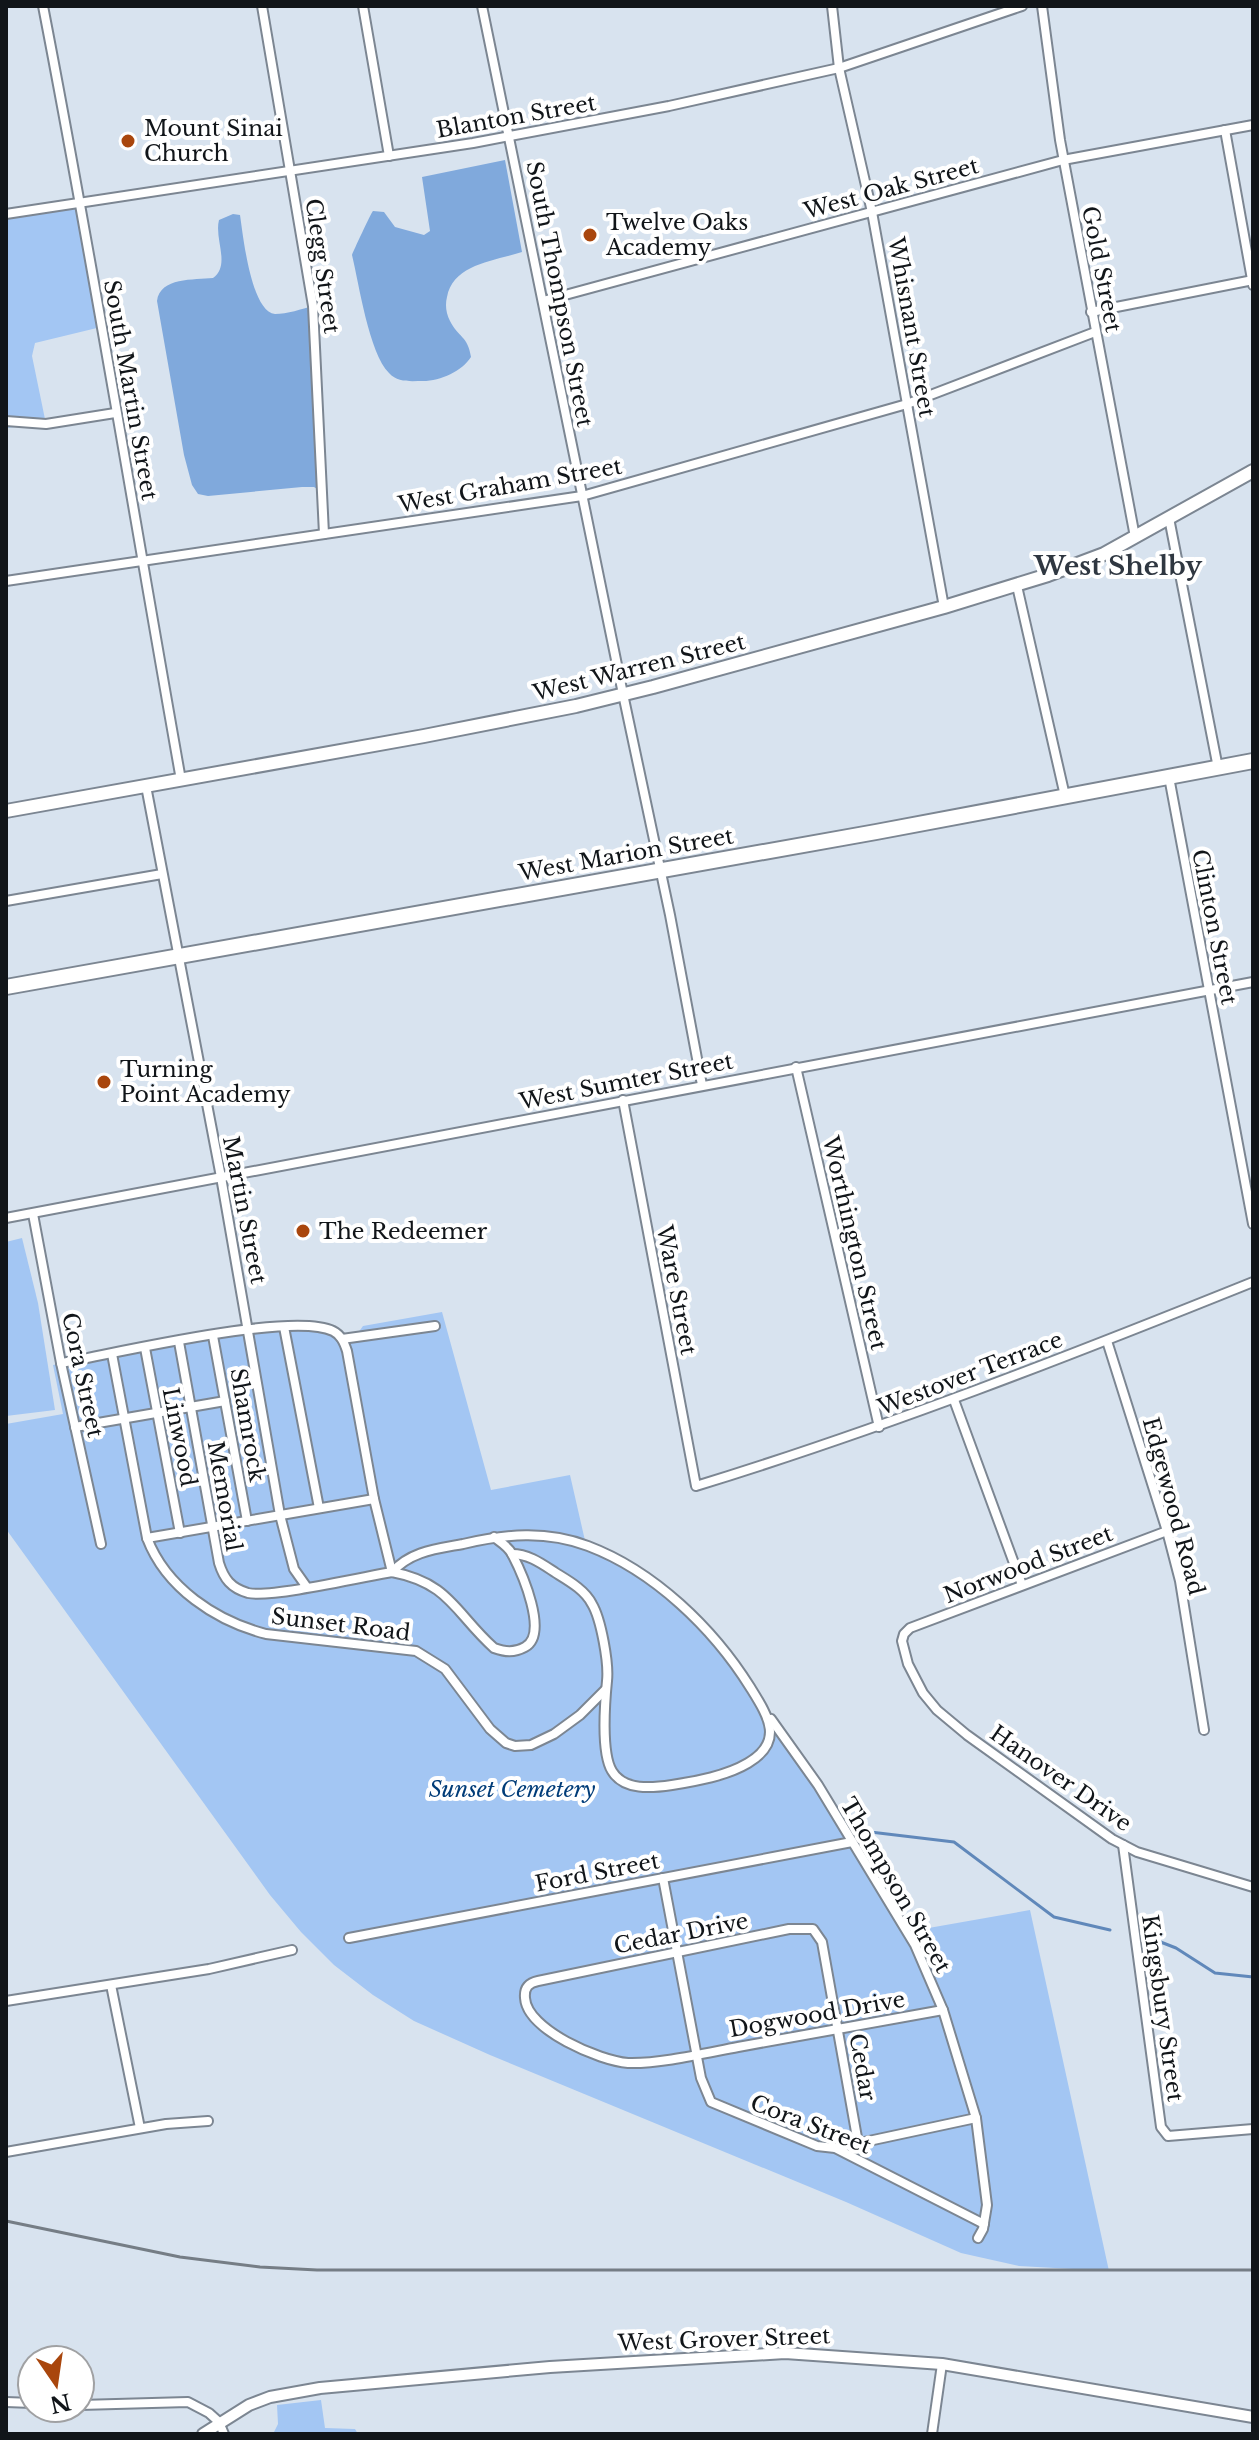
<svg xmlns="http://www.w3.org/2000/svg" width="1259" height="2440" font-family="'Libre Baskerville',serif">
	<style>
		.green { fill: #a3c6f3 }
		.forest { fill: #80a9dc }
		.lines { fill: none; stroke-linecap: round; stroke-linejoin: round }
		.stream { stroke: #6088ba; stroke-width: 3 }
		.minor-casing { stroke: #7c8692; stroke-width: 12 }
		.tertiary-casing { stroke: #7c8692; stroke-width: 14 }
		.secondary-casing { stroke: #7c8692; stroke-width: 16 }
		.primary-casing { stroke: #7c8692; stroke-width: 18 }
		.minor { stroke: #fff; stroke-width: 8 }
		.tertiary { stroke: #fff; stroke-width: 10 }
		.secondary { stroke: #fff; stroke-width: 12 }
		.primary { stroke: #fff; stroke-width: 14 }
		.rail { stroke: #757d85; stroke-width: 3 }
		.poi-dot { fill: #a9460d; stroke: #fff; stroke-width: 3 }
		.labels { text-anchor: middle; stroke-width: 8; stroke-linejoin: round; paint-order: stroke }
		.street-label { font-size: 22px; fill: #111519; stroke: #fff }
		.poi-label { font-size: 22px; fill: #111519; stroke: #fff; text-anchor: start }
		.park-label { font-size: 22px; font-style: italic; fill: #003c78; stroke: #fff }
		.quarter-label { font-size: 26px; font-weight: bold; fill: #2f3741; stroke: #fff }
	</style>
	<rect width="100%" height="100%" fill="#d8e3ef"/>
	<!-- green -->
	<g class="green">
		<path d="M82,204L101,327L35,343L32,356L46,424L6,428V214Z"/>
		<path d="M22,1238L38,1303L55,1410L6,1416V1242Z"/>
		<path d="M442,1312L491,1490L570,1475L586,1545L605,1553L675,1600L731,1658L818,1785L906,1932L1030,1910L1109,2271L1019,2266L961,2253L846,2202L490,2055L414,2021L373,1995L334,1965L301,1932L270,1895L6,1529V1424L63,1414L53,1365L247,1329L293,1326L355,1337L363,1326Z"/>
		<path d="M321,2400L325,2428L355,2429L358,2434H273L278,2424L277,2405Z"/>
	</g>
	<!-- forest -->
	<g class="forest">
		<path d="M505,160L522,252C494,261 453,264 447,297C445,305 446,313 450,321C458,337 468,336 471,357C462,371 441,381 423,381C411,381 398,383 389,373C369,353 359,284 352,255C353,252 371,213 373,211L384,212L395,227L424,235L430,231L422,177Z"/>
		<path d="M233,214L240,215C243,235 251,312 275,314C287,314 302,309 313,306L322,492L314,487H302L208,496L198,494L192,485L184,455L157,301C160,277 194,280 213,278C231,265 214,239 219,220Z"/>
	</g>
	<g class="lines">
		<!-- stream -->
		<g class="stream">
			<path d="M862,1831L954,1842L1054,1917L1110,1930"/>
			<path d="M1153,1939L1176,1948L1215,1973L1253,1977"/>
		</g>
		<defs>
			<g id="minor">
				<path d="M43,6C93,263 135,522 181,780"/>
				<path d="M262,6L313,306L324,534"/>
				<path d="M363,6L389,156"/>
				<path d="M482,6L623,694L670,915L702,1085"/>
				<path d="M832,6L839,68L872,212L944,607"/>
				<path d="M1042,6L1060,140L1135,537"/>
				<path d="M1225,130L1253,285"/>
				<path d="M6,214L473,143L669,106L839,68L1022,6"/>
				<path d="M543,301L1063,160L1253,125"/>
				<path d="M1091,312L1253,280"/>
				<path d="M6,421L46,424L115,413"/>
				<path d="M1169,518L1218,768"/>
				<path d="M6,581L582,496L907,404L1095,332"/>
				<path d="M1017,586L1065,796"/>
				<path d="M1169,777L1253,1224"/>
				<path d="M146,786L221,1177L280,1515L294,1569L306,1586"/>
				<path d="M6,901L162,874"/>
				<path d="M796,1067L879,1427"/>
				<path d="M623,1100L696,1486C885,1428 1069,1356 1253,1282"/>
				<path d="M33,1214L61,1363L101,1544"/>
				<path d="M6,1218L1253,982"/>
				<path d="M284,1327L319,1508"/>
				<path d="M213,1336L247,1521"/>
				<path d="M342,1339L435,1326"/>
				<path d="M1107,1341L1167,1531L1180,1581L1204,1730"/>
				<path d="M179,1342L219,1563C224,1579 231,1588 248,1593C271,1598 363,1577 392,1572C450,1583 455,1613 494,1648C505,1652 514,1653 525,1647C549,1634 522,1573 512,1554C508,1546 500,1542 494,1537"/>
				<path d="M145,1348L180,1533"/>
				<path d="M112,1354L147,1538C166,1588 216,1621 266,1634L416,1651L445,1669L490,1729L506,1743L515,1746L531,1745L554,1734L580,1715L605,1690"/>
				<path d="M61,1363C113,1354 292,1311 333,1331C341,1335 344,1342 347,1351L374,1499L392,1572"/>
				<path d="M954,1400L1022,1585"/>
				<path d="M75,1427L225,1401"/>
				<path d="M1167,1531L910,1628L904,1634L902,1641L908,1664L923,1693L937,1710L967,1735L1112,1839L1137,1852L1253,1887"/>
				<path d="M147,1538L374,1499"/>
				<path d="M392,1572C411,1551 436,1549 463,1544C506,1534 546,1530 588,1546C654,1571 713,1628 750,1687C768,1716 785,1741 748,1763C726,1776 697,1781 672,1785C652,1788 624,1791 612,1771C601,1753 605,1701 607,1681C609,1663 601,1619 592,1604C585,1590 569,1581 556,1573C542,1564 529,1554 512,1554"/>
				<path d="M771,1719L818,1785L915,1945L943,2010L976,2118L987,2205L983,2229L978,2238"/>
				<path d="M1123,1845L1161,2127L1168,2136L1253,2129"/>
				<path d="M663,1878L701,2078L711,2102L817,2146L835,2148L984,2224"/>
				<path d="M349,1938L852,1842"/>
				<path d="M111,1985L140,2128"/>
				<path d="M6,2001L209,1969L292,1950"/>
				<path d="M858,2143L822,1942L813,1929H789L538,1981C529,1983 524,1987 525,1998C527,2030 600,2061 628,2063C660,2064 706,2053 738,2047C806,2035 875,2022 943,2010"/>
				<path d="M836,2148L976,2118"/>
				<path d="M6,2152L166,2124L208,2121"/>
				<path d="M6,2402L32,2403"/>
				<path d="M80,2405L188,2402L209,2413L219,2422L224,2434"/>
				<path d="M932,2434L942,2364"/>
			</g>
			<path id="tertiary" d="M203,2434L249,2405L270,2397L320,2388L550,2367L785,2353L942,2364L1253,2417"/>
			<path id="secondary" d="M6,811L424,736L576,706L653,687L944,607L1048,575L1104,554L1253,471"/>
			<path id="primary" d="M6,987L876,832L1253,761"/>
		</defs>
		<!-- minor casing -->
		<use href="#minor" class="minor-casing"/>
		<!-- tertiary casing -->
		<use href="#tertiary" class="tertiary-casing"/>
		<!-- secondary casing -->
		<use href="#secondary" class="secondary-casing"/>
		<!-- primary casing -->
		<use href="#primary" class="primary-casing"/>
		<!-- minor -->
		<use href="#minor" class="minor"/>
		<!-- tertiary -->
		<use href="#tertiary" class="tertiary"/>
		<!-- secondary -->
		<use href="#secondary" class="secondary"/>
		<!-- primary -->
		<use href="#primary" class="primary"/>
		<!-- rail -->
		<path class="rail" d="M6,2221L180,2257L260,2267L317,2270H1253"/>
	</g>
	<!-- markers -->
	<g class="poi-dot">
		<circle cx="128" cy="141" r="8"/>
		<circle cx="590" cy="235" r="8"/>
		<circle cx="104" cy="1082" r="8"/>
		<circle cx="303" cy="1231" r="8"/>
	</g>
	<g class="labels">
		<!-- street labels -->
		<g class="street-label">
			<text transform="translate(516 116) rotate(-10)" y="8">Blanton Street</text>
			<text transform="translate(891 188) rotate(-15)" y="8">West Oak Street</text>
			<text transform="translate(323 266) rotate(82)" y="8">Clegg Street</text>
			<text transform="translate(1102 269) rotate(79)" y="8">Gold Street</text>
			<text transform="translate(560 294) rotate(79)" y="8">South Thompson Street</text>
			<text transform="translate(912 327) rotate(80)" y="8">Whisnant Street</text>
			<text transform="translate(131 390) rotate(80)" y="8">South Martin Street</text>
			<text transform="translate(510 485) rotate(-10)" y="8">West Graham Street</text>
			<text transform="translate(639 667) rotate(-14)" y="8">West Warren Street</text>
			<text transform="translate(626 854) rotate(-10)" y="8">West Marion Street</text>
			<text transform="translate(1215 927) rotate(79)" y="8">Clinton Street</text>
			<text transform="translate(626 1081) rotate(-11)" y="8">West Sumter Street</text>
			<text transform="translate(245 1210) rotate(79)" y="8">Martin Street</text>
			<text transform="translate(855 1243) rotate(77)" y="8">Worthington Street</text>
			<text transform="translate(677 1290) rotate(79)" y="8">Ware Street</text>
			<text transform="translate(970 1373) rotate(-21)" y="8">Westover Terrace</text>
			<text transform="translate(83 1375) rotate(78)" y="8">Cora Street</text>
			<text transform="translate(248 1425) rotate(80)" y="8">Shamrock</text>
			<text transform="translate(180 1437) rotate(79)" y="8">Linwood</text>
			<text transform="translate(225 1496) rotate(80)" y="8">Memorial</text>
			<text transform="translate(1174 1506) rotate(75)" y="8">Edgewood Road</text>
			<text transform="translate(1028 1564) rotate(-21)" y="8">Norwood Street</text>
			<text transform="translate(341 1624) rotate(7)" y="8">Sunset Road</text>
			<text transform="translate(1061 1778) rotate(35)" y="8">Hanover Drive</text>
			<text transform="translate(597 1872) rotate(-11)" y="8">Ford Street</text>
			<text transform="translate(896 1885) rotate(60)" y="8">Thompson Street</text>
			<text transform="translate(681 1933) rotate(-11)" y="8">Cedar Drive</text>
			<text transform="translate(1163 2008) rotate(82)" y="8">Kingsbury Street</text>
			<text transform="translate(817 2014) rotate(-10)" y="8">Dogwood Drive</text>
			<text transform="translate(863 2067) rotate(80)" y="8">Cedar</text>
			<text transform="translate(811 2124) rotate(21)" y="8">Cora Street</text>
			<text transform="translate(724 2339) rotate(-2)" y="8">West Grover Street</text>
		</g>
		<!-- poi labels -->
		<g class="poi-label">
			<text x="144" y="136">Mount Sinai<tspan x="144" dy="25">Church</tspan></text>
			<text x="606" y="230">Twelve Oaks<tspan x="606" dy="25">Academy</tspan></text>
			<text x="120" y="1077">Turning<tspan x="120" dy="25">Point Academy</tspan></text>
			<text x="319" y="1239">The Redeemer</text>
		</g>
		<!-- park labels -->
		<g class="park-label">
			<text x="512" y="1797">Sunset Cemetery</text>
		</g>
		<!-- quarter labels -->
		<g class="quarter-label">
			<text x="1118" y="575">West Shelby</text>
		</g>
	</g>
	<!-- border -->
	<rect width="1259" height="2440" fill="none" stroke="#111519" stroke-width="16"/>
	<!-- north arrow -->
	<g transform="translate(56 2384) rotate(167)"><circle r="38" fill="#ffffff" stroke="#a0a1a3" stroke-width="2"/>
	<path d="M0-6L14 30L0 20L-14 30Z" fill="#a9460d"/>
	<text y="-12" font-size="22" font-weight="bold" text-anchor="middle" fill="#111519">N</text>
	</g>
</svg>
